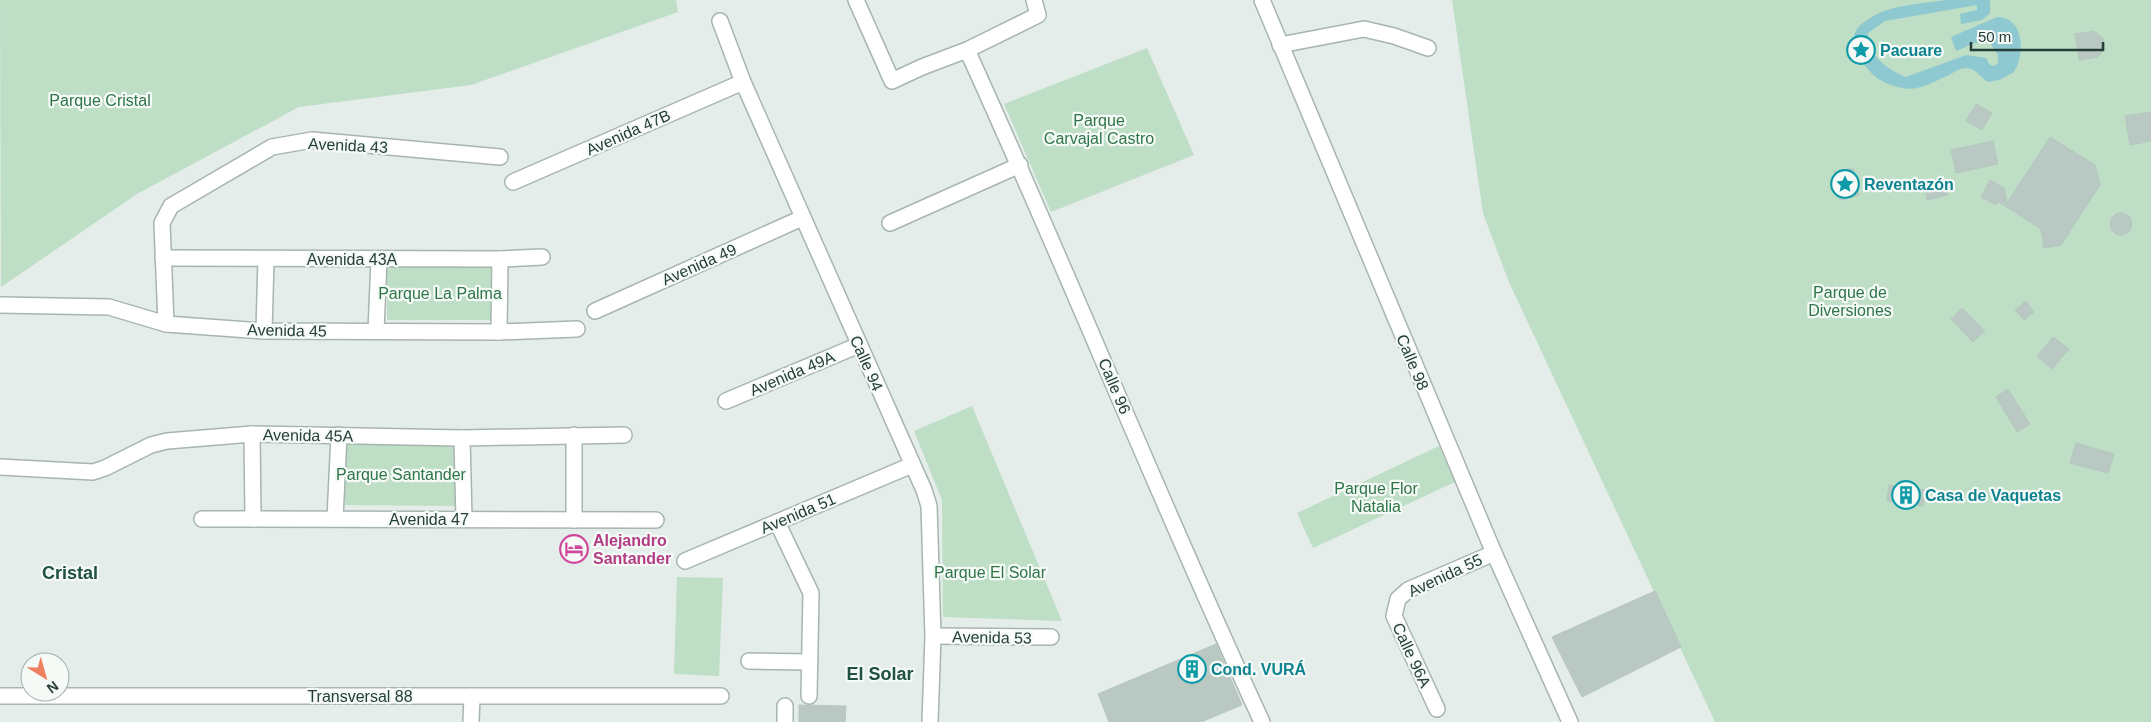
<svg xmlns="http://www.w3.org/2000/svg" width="2151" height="722" font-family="Arial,sans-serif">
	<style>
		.green { fill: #bedec5 }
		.water { fill: #8ec8d1 }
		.building { fill: #b9c8c2; stroke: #b6c7c0 }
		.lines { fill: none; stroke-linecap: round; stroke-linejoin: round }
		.minor-casing { stroke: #a7b5b0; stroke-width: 18 }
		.minor { stroke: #fff; stroke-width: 15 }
		.labels { text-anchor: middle; stroke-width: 4.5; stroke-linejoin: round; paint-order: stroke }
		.culture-label { font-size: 16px; font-weight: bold; fill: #0d838f; stroke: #f5faf7; text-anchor: start }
		.park-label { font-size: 16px; fill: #2e7548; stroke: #f5faf7 }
		.street-label { font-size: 16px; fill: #243f37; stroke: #f5faf7 }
		.hotel-label { font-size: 16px; font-weight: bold; fill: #b23c85; stroke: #f5faf7; text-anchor: start }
		.neighbourhood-label { font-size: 18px; font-weight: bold; fill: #205143; stroke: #f5faf7 }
	</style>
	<rect width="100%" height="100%" fill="#e4ede9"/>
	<!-- green -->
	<g class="green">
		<path d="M0,0H676L678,12L471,85L299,107L137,194L1,287Z"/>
		<path d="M1452,0H2151V722H1715L1508,280L1483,213Z"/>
		<path d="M1147,48L1194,155L1051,212L1004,104Z"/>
		<path d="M495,265L493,320H387V266Z"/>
		<path d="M972,406L1062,621L943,617L942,500L914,431Z"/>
		<path d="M345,443H457V506L345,505Z"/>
		<path d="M1439,446L1455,482L1313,548L1297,513Z"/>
		<path d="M677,577L723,578L719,676L674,674Z"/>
	</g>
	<!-- water -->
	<path class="water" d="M1946,0H1990V13L1982,20L1961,24L1960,14L1977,10V5L1885,21L1868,33C1866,54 1889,71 1906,77L1966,55L1986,58L1990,65L1994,66L1998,63V55L1990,43H1975L1956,51L1951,37L1997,17C2025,17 2025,55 2014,72L1999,80L1988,82C1980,77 1976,68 1966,68C1960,68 1954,72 1949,75C1923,87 1912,95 1884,82C1869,75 1859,59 1855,43C1851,30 1862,23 1872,17C1893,4 1922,4 1946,0Z"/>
	<!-- building -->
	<g class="building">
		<path d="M2093,31L2103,38L2105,48L2098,57L2079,60L2075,34Z"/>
		<path d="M1866,40L1870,55L1854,59L1851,43Z"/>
		<path d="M1976,104L1992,113L1982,130L1966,121Z"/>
		<path d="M2151,112V141L2130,145L2125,116Z"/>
		<path d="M2050,137L2095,165L2100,185L2061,245L2044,248L2041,229L1997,201L1996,205L1981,197L1990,180L2004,188L2007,203Z"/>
		<path d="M1993,141L1998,164L1956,173L1951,150Z"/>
		<path d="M1853,168L1859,195L1840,200L1834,172Z"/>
		<path d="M1944,178L1948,195L1927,200L1924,183Z"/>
		<circle cx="2121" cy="224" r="11"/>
		<path d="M2026,301L2034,312L2024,320L2015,310Z"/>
		<path d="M1962,308L1985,331L1973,342L1951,319Z"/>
		<path d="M2053,337L2069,349L2052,369L2037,356Z"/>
		<path d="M2008,389L2030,424L2017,432L1996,397Z"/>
		<path d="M2076,443L2114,454L2108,473L2070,463Z"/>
		<path d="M1889,485L1925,490L1923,506L1887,501Z"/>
		<path d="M1655,591L1681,647L1582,697L1552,637Z"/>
		<path d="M1216,644L1242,705L1201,722H1109L1098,694Z"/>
		<path d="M799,705L846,706L845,722H799Z"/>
	</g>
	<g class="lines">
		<defs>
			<g id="minor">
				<path d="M856,0L892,81L922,67L967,50L1038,15L1034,0"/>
				<path d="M1262,0L1494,553L1570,722"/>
				<path d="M720,21L743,82L924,490L929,506L933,636L930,722"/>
				<path d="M1280,45L1364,29L1394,36L1428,48"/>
				<path d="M967,50C1069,273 1159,500 1262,722"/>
				<path d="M513,182L743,82"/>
				<path d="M890,223L1020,165"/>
				<path d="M163,258L500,259L542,257"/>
				<path d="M0,305L109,307L166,324L264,331L499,332L577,329"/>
				<path d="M595,311L802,218"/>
				<path d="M166,324L162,223L171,206L272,147L312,140L500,157"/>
				<path d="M264,331L266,259"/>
				<path d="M376,331L379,259"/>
				<path d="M499,332L500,259"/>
				<path d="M726,401L859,345"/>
				<path d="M252,434L253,519"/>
				<path d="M574,435V520"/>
				<path d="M462,438L464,519"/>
				<path d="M0,467L93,472L105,468L151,445L167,441L252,434L462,438L624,435"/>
				<path d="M202,519L656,520"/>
				<path d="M335,519L339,435"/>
				<path d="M777,522L811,593L809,696"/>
				<path d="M685,561L912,465"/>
				<path d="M933,636L1051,637"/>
				<path d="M749,661L810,662"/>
				<path d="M0,696H721"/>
				<path d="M1437,709L1394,616L1398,599L1408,590L1494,553"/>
				<path d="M471,722L472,696"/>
				<path d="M785,722V706"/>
			</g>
		</defs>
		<!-- minor casing -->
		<use href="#minor" class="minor-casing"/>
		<!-- minor -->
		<use href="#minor" class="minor"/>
	</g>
	<!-- icons -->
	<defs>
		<symbol id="sight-ring" viewBox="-11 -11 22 22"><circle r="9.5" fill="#f5faf7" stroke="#0f9aa8" stroke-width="1.5"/><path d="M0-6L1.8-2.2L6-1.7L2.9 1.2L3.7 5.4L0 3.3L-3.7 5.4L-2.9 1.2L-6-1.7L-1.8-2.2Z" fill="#0f9aa8"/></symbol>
		<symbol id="building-ring" viewBox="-11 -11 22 22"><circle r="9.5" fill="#f5faf7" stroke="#0f9aa8" stroke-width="1.5"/><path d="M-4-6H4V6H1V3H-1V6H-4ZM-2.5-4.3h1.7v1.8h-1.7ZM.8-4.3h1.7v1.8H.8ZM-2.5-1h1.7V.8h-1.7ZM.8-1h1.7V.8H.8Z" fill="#0f9aa8"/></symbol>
		<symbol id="hotel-ring" viewBox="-11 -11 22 22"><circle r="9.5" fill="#f5faf7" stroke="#d1479c" stroke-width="1.5"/><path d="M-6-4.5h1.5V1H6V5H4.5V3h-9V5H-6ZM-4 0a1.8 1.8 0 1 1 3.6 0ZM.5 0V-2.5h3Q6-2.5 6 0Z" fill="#d1479c"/></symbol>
	</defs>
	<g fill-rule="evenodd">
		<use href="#sight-ring" x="1845" y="34" width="32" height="32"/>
		<use href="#sight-ring" x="1829" y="168" width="32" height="32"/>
		<use href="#building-ring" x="1890" y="479" width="32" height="32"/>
		<use href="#hotel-ring" x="558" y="533" width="32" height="32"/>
		<use href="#building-ring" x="1176" y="653" width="32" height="32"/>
	</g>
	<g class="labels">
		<!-- culture labels -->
		<g class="culture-label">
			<text x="1880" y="56">Pacuare</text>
			<text x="1864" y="190">Reventazón</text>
			<text x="1925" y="501">Casa de Vaquetas</text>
			<text x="1211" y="675">Cond. VURÁ</text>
		</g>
		<!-- park labels -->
		<g class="park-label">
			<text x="100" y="106">Parque Cristal</text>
			<text x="1099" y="126">Parque<tspan x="1099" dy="18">Carvajal Castro</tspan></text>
			<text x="1850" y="298">Parque de<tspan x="1850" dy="18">Diversiones</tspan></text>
			<text x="440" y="299">Parque La Palma</text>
			<text x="401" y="480">Parque Santander</text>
			<text x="1376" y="494">Parque Flor<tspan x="1376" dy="18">Natalia</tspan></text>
			<text x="990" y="578">Parque El Solar</text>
		</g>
		<!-- street labels -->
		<g class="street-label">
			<text transform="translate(628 132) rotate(-24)" y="6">Avenida 47B</text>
			<text transform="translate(348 145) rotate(3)" y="6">Avenida 43</text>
			<text x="352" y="265">Avenida 43A</text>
			<text transform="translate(699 264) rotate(-24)" y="6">Avenida 49</text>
			<text transform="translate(287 330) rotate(1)" y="6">Avenida 45</text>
			<text transform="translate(1413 362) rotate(67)" y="6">Calle 98</text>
			<text transform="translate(867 363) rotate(66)" y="6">Calle 94</text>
			<text transform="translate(792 373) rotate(-23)" y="6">Avenida 49A</text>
			<text transform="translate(1115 386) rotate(67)" y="6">Calle 96</text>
			<text transform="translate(308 435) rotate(1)" y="6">Avenida 45A</text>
			<text transform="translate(798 513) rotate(-23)" y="6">Avenida 51</text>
			<text x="429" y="525">Avenida 47</text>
			<text transform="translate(1445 575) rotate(-25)" y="6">Avenida 55</text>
			<text transform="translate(992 637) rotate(1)" y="6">Avenida 53</text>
			<text transform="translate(1412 655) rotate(65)" y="6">Calle 96A</text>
			<text x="360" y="702">Transversal 88</text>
		</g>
		<!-- hotel labels -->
		<g class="hotel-label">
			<text x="593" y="546">Alejandro<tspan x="593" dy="18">Santander</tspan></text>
		</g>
		<!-- neighbourhood labels -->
		<g class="neighbourhood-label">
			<text x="70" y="579">Cristal</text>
			<text x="880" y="680">El Solar</text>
		</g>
	</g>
	<!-- north arrow -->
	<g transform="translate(45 677) rotate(143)"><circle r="24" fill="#f5faf7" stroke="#a1afaa"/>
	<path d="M0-4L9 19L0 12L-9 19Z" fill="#ef8060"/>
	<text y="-8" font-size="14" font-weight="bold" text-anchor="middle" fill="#243f37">N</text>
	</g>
	<!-- scale -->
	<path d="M1971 42v8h132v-8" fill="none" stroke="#243f37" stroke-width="2.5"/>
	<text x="1978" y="42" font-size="15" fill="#243f37" stroke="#f5faf7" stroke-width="4" paint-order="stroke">50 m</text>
</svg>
